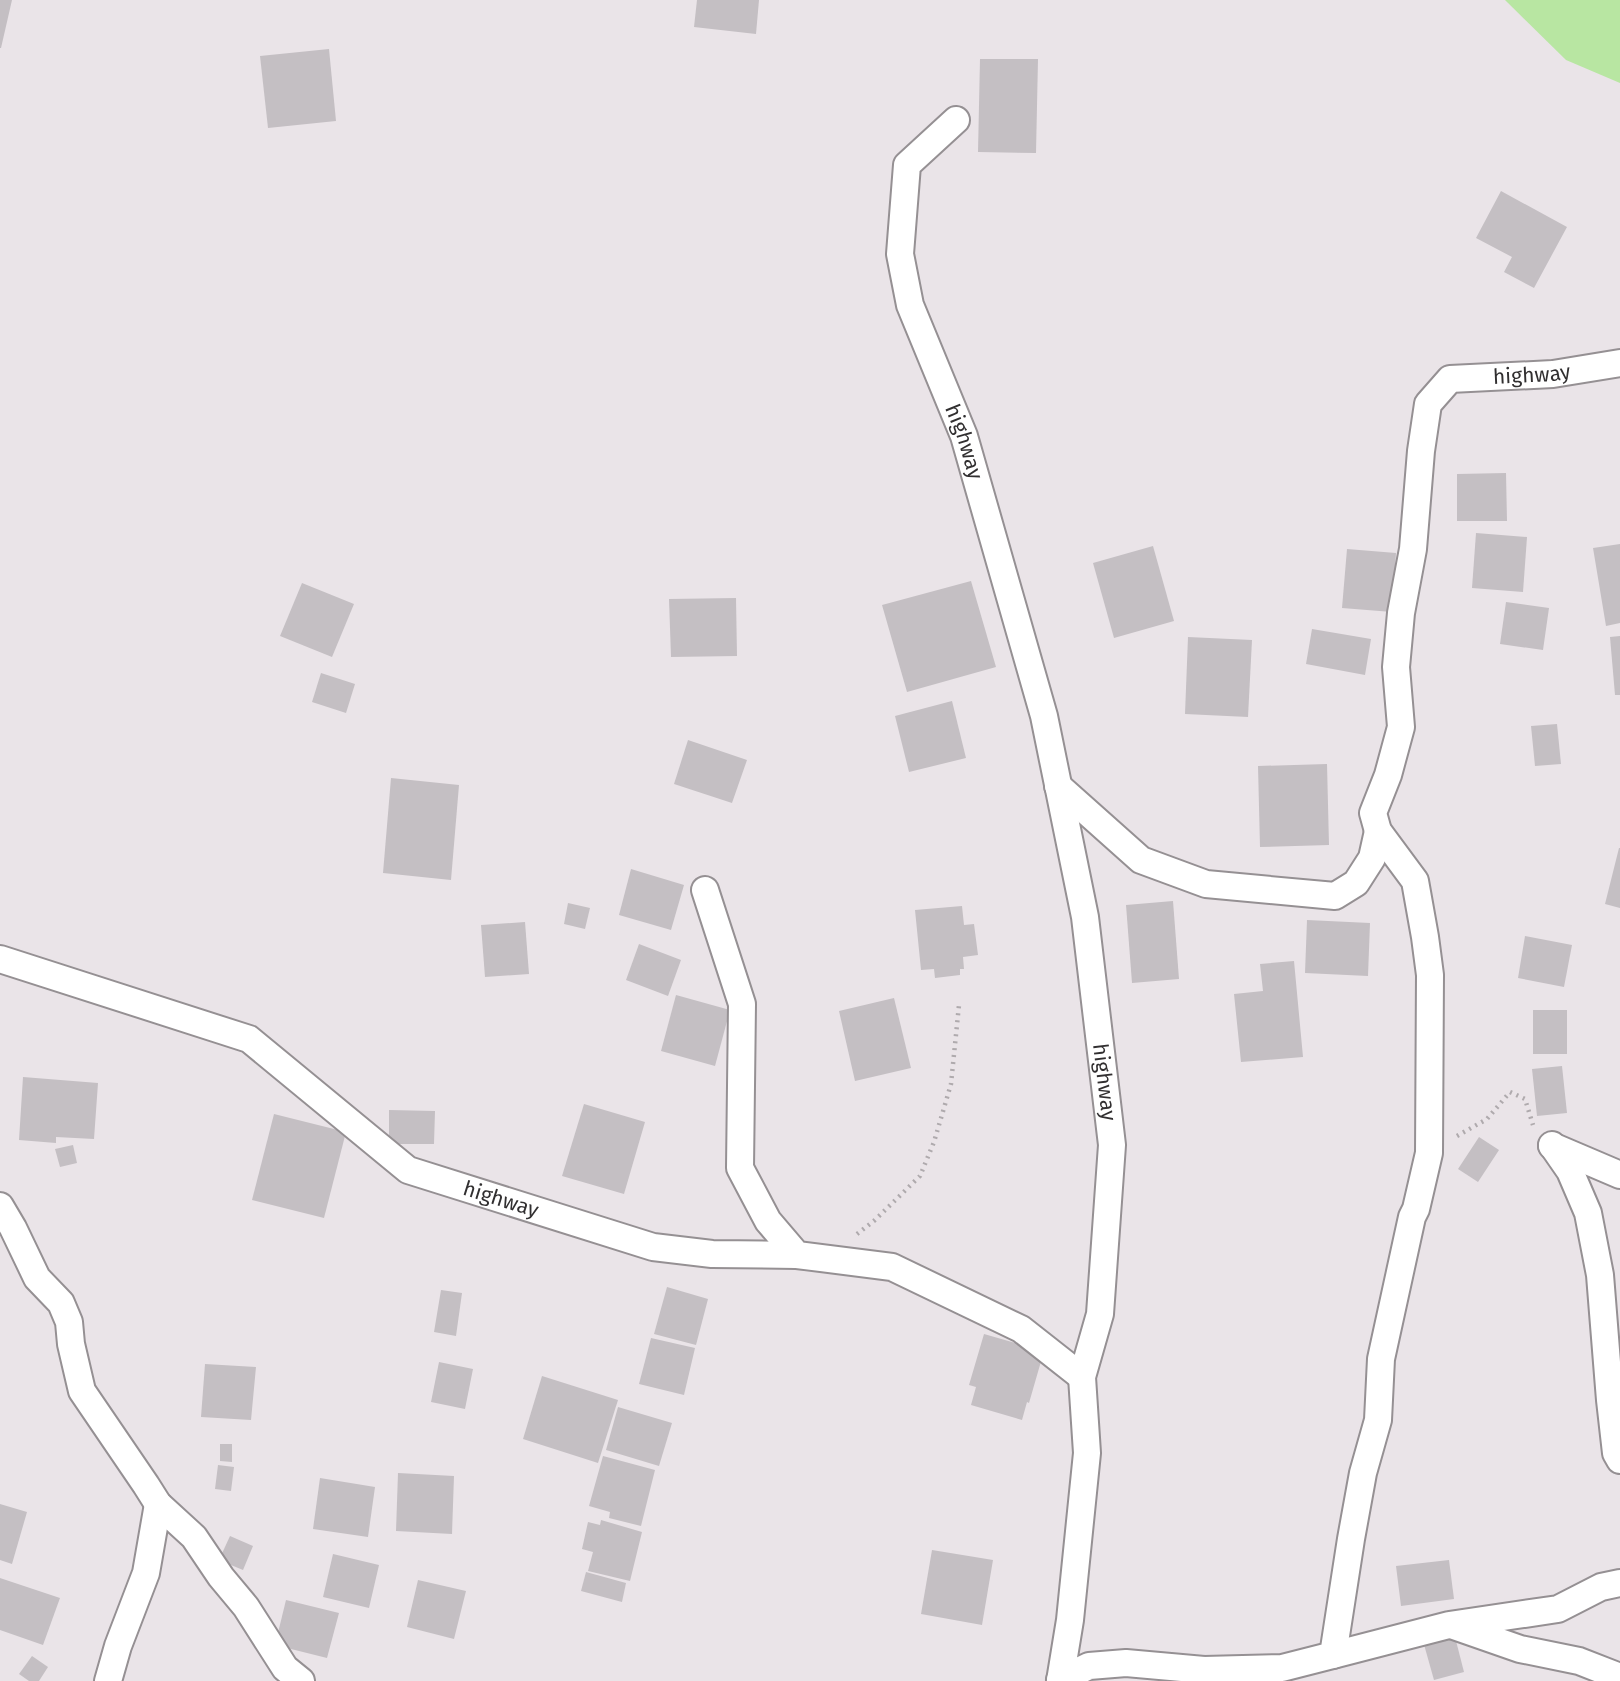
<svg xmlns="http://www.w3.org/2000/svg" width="1620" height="1681" font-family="'Fira Sans',sans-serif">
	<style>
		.green { fill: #b8e6a2 }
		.building { fill: #c4bfc3 }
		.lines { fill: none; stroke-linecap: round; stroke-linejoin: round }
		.minor-casing { stroke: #959093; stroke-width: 30 }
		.path { stroke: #afaaad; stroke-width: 4.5; stroke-dasharray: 2 5; stroke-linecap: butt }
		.minor { stroke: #fff; stroke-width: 26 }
		.labels { text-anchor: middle; stroke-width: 5; stroke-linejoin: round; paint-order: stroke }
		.street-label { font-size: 21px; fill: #312f30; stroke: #f7f2f5 }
	</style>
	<rect width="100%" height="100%" fill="#eae4e8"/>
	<!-- green -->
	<path class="green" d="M1505,0H1620V83L1566,60Z"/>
	<!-- building -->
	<g class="building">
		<path d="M0,0H12L1,48H0Z"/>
		<path d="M697,0H759L756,34L694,27Z"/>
		<path d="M329,49L336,121L268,128L260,56Z"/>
		<path d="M980,59H1038L1036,153L978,152Z"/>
		<path d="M1501,191L1567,227L1534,288L1504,272L1512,257L1476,238Z"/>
		<path d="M1506,473L1507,521H1457V474Z"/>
		<path d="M1476,533L1527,537L1523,592L1472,588Z"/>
		<path d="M1620,544V623L1606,626L1593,548Z"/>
		<path d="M1153,546L1174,621L1114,638L1093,563Z"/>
		<path d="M1347,549L1396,553L1392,612L1342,608Z"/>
		<path d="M971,581L996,667L907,692L882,605Z"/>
		<path d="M302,583L354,604L332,657L280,636Z"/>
		<path d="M736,598L737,656L671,657L669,599Z"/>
		<path d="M1506,602L1549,608L1543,650L1500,644Z"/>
		<path d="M1312,629L1371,639L1365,675L1306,664Z"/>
		<path d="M1620,636V695H1615L1610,637Z"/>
		<path d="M1188,637L1252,640L1248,717L1185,714Z"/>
		<path d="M321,673L355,684L346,713L312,702Z"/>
		<path d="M952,701L966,758L909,772L895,716Z"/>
		<path d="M1557,724L1561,764L1535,766L1531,726Z"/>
		<path d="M688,740L747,760L732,803L674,784Z"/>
		<path d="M1327,764L1329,845L1260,847L1258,766Z"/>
		<path d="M391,778L459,785L451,880L383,873Z"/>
		<path d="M1619,848H1620V908L1605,904Z"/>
		<path d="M631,869L684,885L671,930L619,915Z"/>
		<path d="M1173,901L1179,979L1132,983L1126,905Z"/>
		<path d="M568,903L590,908L585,929L564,924Z"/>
		<path d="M962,906L964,925L974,924L978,955L963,957L964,969H960V975L935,978L934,969L921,970L915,910Z"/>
		<path d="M1307,920L1370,923L1368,976L1305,973Z"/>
		<path d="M525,922L529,974L485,977L481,925Z"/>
		<path d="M1525,936L1572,945L1564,987L1518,978Z"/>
		<path d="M639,944L681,960L668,996L626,980Z"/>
		<path d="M1294,961L1303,1057L1241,1062L1234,994L1263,991L1260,964Z"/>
		<path d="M676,995L730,1010L715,1066L661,1051Z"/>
		<path d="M894,998L911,1068L855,1081L839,1011Z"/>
		<rect x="1533" y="1010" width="34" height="44"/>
		<path d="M1562,1066L1567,1113L1537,1116L1532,1069Z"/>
		<path d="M23,1077L98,1083L94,1139L56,1137V1143L19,1140Z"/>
		<path d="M584,1104L645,1122L624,1194L562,1176Z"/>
		<path d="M389,1110L435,1111L434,1144H389Z"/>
		<path d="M274,1114L346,1132L324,1218L252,1200Z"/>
		<path d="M1479,1137L1499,1150L1478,1182L1458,1169Z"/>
		<path d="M73,1145L77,1163L60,1167L55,1149Z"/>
		<path d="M667,1287L708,1299L696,1345L654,1334Z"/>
		<path d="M441,1290L462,1293L456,1336L434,1332Z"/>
		<path d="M984,1334L1044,1351L1029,1403L1027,1402L1022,1420L971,1405L976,1387L969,1385Z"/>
		<path d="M651,1338L695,1348L684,1395L639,1384Z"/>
		<path d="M439,1362L473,1369L465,1409L431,1402Z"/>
		<path d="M205,1364L256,1367L251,1420L201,1417Z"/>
		<path d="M542,1376L618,1400L598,1463L523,1439Z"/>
		<path d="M618,1407L672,1423L659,1466L606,1450Z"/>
		<path d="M220,1444H232V1462L220,1461Z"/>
		<path d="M603,1456L655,1470L641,1526L609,1518L610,1512L589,1506Z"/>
		<path d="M218,1465L234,1467L231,1491L215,1489Z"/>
		<path d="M398,1473L454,1476L452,1534L396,1531Z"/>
		<path d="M320,1478L375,1487L368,1537L313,1529Z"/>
		<path d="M0,1504L27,1512L12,1564L0,1560Z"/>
		<path d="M601,1520L642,1532L630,1581L588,1571L593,1552L582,1549L588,1522L600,1525Z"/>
		<path d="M230,1536L253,1546L243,1570L219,1560Z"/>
		<path d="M932,1550L993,1560L982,1625L921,1614Z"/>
		<path d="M333,1554L379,1565L369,1608L323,1597Z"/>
		<path d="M1449,1560L1454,1599L1401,1606L1396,1566Z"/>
		<path d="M586,1572L626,1583L622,1602L581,1591Z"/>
		<path d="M0,1578L60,1598L43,1645L0,1630Z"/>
		<path d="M418,1580L466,1591L454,1639L407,1627Z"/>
		<path d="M286,1600L339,1613L327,1658L275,1645Z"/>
		<path d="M1454,1633L1464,1672L1434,1680L1423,1641Z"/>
		<path d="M32,1656L48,1667L39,1681H29L19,1674Z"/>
	</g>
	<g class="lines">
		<defs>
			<g id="minor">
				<path id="s1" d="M956,120L907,165L900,254L910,305L964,436L1044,716L1085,917L1112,1145L1100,1314L1082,1377L1087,1453L1070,1620L1060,1681"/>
				<path d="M1058,786L1141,860L1206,884L1335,896L1356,883L1372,858L1378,831"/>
				<path d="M705,890L742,1004L740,1168L768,1221L797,1255L892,1267L1021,1329L1082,1377"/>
				<path id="s2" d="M0,959L249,1039L408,1170L653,1247L712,1254L797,1255"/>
				<path d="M1552,1145L1570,1171L1588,1213L1600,1275L1610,1400L1616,1453L1620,1460"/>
				<path d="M1552,1146L1620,1175"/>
				<path d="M0,1206L13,1228L37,1278L61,1303L69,1322L71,1344L82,1391L146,1485L158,1504L194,1537L221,1577L246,1607L285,1668L301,1681"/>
				<path d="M1454,1626L1520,1649L1579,1661L1620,1677"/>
				<path d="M1333,1655L1449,1625L1558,1609L1601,1587L1620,1583"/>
				<path id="s3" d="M1060,1680L1089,1666L1126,1663L1204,1670L1282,1668L1333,1655L1351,1539L1363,1473L1378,1420L1381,1359L1412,1217L1416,1209L1429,1153L1430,975L1425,937L1415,881L1378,831L1373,813L1388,775L1401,727L1396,667L1401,613L1413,549L1421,451L1428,404L1450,379L1553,374L1620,363"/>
				<path d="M108,1681L118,1646L146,1573L158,1504"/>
			</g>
		</defs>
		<!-- minor casing -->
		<use href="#minor" class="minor-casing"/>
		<!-- path -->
		<g class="path">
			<path d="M1457,1136L1487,1119L1510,1092L1525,1099L1533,1125"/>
			<path d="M857,1234L875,1220L920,1176L934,1142L951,1084L959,1005"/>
		</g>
		<!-- minor -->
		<use href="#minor" class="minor"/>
	</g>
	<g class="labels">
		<!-- street labels -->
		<g class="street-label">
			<text dy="7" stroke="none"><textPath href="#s3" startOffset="1676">highway</textPath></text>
			<text dy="7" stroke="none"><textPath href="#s1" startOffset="355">highway</textPath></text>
			<text dy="7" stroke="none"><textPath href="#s1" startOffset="1012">highway</textPath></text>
			<text dy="7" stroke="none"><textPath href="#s2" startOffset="565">highway</textPath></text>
		</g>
	</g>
</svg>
